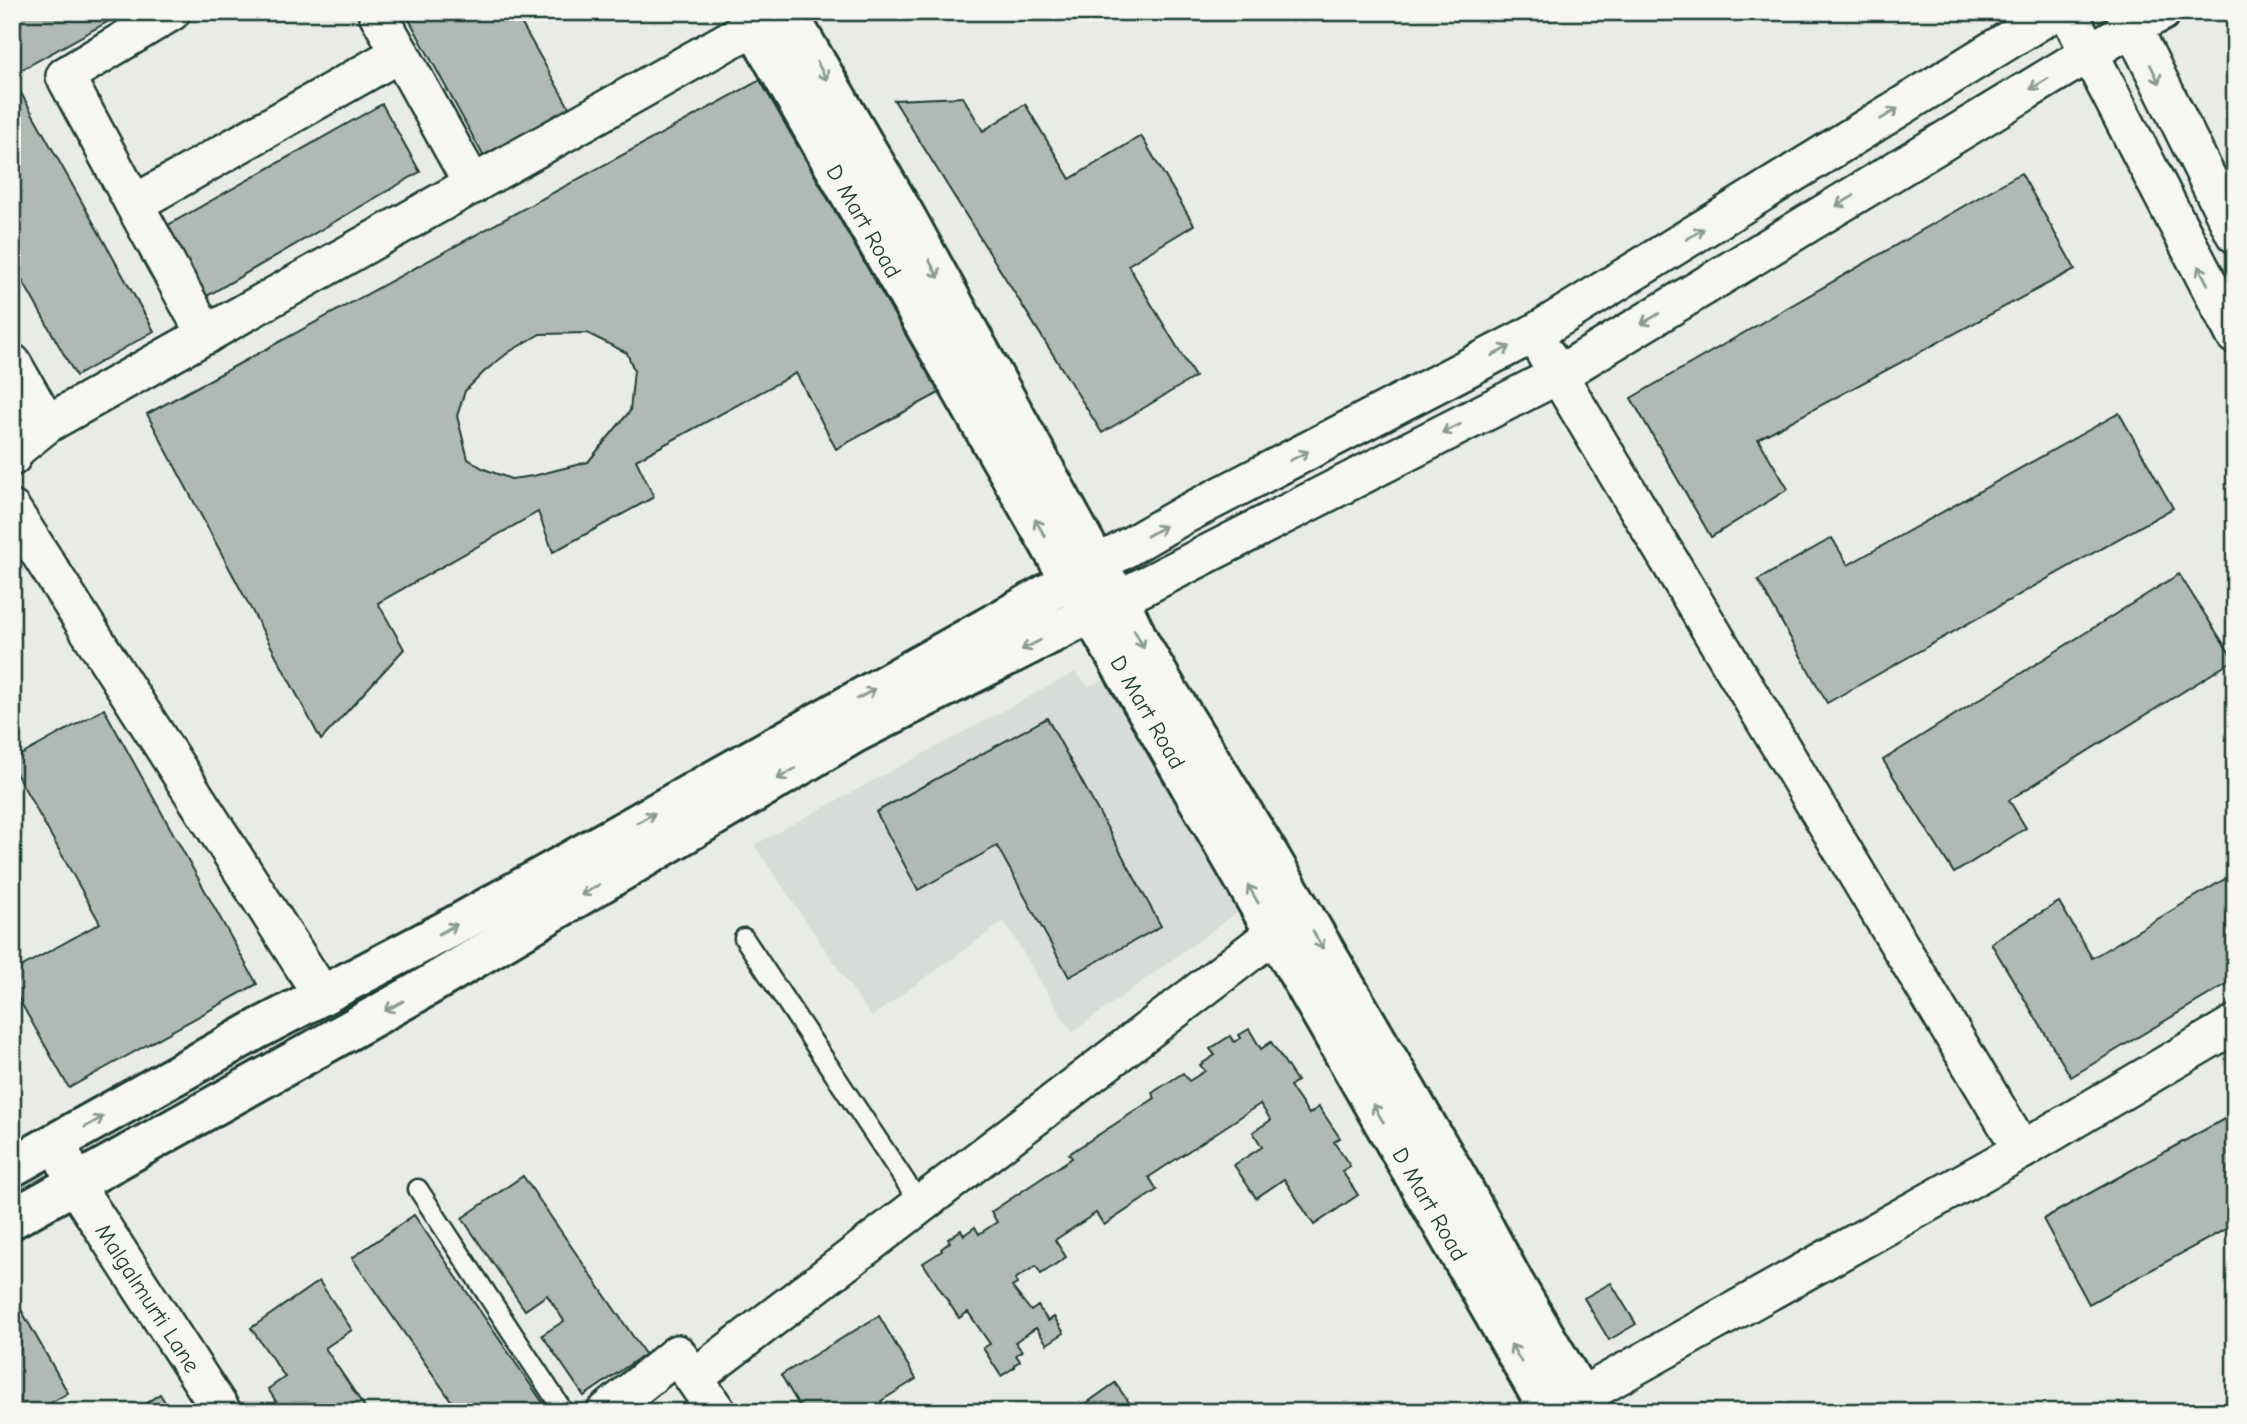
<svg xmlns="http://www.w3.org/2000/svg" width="2247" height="1424" font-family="'Comic Neue',sans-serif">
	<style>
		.built { fill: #d8dcd8 }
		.building { fill: #b0bab5; stroke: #1f3d34; stroke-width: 2; fill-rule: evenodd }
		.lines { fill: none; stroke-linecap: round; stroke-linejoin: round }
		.service-casing { stroke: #1f3d34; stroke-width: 23 }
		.minor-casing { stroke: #1f3d34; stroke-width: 42 }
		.tertiary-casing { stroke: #1f3d34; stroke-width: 44 }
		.service { stroke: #f6f6f2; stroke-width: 18 }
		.minor { stroke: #f6f6f2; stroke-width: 37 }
		.tertiary { stroke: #f6f6f2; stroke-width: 38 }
		.oneway { stroke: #8a9a93 }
		.labels { text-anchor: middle; stroke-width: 5; stroke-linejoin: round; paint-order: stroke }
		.street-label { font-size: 23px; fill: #1f3d34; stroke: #f6f6f2 }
	</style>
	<rect width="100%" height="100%" fill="#e9ebe7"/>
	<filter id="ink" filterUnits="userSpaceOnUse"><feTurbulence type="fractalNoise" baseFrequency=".0143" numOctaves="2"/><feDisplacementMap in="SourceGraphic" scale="14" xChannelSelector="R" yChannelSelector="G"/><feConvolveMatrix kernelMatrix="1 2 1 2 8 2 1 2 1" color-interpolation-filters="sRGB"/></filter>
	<g filter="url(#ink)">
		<!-- built -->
		<path class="built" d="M1075,672L1088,686L1110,678L1239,911L1073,1032L1067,1025L1004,921L871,1017L754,845Z"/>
		<!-- building -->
		<g class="building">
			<path d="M12,12H125L12,75Z"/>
			<path d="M405,12H515L570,109L484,157Z"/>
			<path d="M12,77L154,331L76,376L12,262Z"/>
			<path d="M760,80L939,393L836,449L796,373L636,460L654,497L553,552L538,512L378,603L404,649L321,740L147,414ZM587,333L627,353L634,370L630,411L588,462L533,476L511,479L484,469L468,459L457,416L465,391L485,371L509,352L540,334Z"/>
			<path d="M963,97L983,131L1025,104L1070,179L1141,136L1194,225L1128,265L1195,377L1102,433L894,100Z"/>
			<path d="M382,104L420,172L200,300L163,228Z"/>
			<path d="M2021,173L2075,269L1758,439L1788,489L1711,537L1631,398Z"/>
			<path d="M2119,413L2173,508L1827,703L1758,580L1832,538L1848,565Z"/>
			<path d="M2179,574L2234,660L2009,800L2026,828L1954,873L1883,760Z"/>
			<path d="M104,709L257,984L69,1088L12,987V972L100,923L12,766V760Z"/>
			<path d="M1047,718L1161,926L1069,977L997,846L918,890L876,812Z"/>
			<path d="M2235,873V979L2071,1077L1991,943L2059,902L2092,958Z"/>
			<path d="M1249,1029L1261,1049L1271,1042L1297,1081L1290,1086L1309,1114L1319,1107L1340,1138L1334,1142L1350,1166L1342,1171L1358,1195L1314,1225L1284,1179L1256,1198L1234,1165L1262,1147L1253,1132L1271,1120L1260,1104L1149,1177L1157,1190L1104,1225L1096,1213L1055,1240L1066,1257L1041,1274L1036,1266L1015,1279L1017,1284L1012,1287L1031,1311L1038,1306L1048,1321L1054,1317L1064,1333L1047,1344L1036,1328L1015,1342L1022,1351L1016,1355L1020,1361L1014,1365L1015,1367L1001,1376L983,1348L990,1344L968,1312L959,1318L923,1263L942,1251L941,1249L950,1242L948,1239L961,1230L964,1235L975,1227L979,1234L997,1222L991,1212L1072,1158L1069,1154L1155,1098L1152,1093L1183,1073L1189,1081L1205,1071L1200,1065L1215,1055L1210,1049L1230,1036L1234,1042L1241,1038L1239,1035Z"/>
			<path d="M2235,1113V1224L2089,1304L2043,1219Z"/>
			<path d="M523,1176L645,1354L584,1396L542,1335L564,1321L547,1295L525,1310L462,1218Z"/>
			<path d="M414,1215L543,1403L531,1412H459L352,1258Z"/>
			<path d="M319,1281L352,1330L325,1348L368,1412H283L268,1389L285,1377L251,1328Z"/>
			<path d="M1611,1283L1636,1324L1609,1340L1584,1298Z"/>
			<path d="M19,1306L68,1393L35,1412H12V1309Z"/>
			<path d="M879,1316L916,1379L881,1401L887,1412H803L781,1375Z"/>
			<path d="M1115,1383L1136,1412H1074Z"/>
			<path d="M160,1394L171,1412H133Z"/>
		</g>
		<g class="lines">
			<defs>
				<g id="service">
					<path d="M744,938L921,1205"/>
					<path d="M418,1189L564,1412"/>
				</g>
				<g id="minor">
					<path d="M171,12L65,76L134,204L400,53L377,12"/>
					<path d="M2068,12L2235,335"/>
					<path d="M2125,12L2235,234"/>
					<path d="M400,53L473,185"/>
					<path d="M134,204L206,335"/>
					<path d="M1545,353L2022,1150"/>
					<path d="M12,363L47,424"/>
					<path d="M12,457L16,449L47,424L779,12"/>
					<path d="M12,510L322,995"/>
					<path d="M1097,565L1182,516L1533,334L2054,12"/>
					<path d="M1119,599L1558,375L2132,27L2162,12"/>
					<path d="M58,1143L75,1185L222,1412"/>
					<path d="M694,1378L1275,933"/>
					<path d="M1555,1411L2022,1150L2235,1024"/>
					<path d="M606,1412L677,1354L717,1412"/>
				</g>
				<g id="tertiary">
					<path d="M746,12L1070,580L1092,615L1550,1412"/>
					<path d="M787,12L907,219L1097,565L1119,599L1140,643L1168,691L1266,850L1458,1179L1514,1283L1590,1412"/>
					<path d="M12,1167L256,1030L447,930L1091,569"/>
					<path d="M12,1219L416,993L855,733L1112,603"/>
				</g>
			</defs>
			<!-- service casing -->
			<use href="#service" class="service-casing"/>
			<!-- minor casing -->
			<use href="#minor" class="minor-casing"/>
			<!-- tertiary casing -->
			<use href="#tertiary" class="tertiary-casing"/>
			<!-- service -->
			<use href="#service" class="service"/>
			<!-- minor -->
			<use href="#minor" class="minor"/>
			<!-- tertiary -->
			<use href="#tertiary" class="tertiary"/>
		</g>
		<!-- one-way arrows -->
		<defs><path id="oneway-shaft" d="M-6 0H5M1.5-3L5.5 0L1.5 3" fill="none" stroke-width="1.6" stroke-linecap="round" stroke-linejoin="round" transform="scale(1.75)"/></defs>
		<g class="oneway">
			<use href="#oneway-shaft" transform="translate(822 71) rotate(60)"/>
			<use href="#oneway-shaft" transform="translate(2155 74) rotate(64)"/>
			<use href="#oneway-shaft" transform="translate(2039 84) rotate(149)"/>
			<use href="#oneway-shaft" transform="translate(1889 114) rotate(-32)"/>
			<use href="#oneway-shaft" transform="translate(1845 201) rotate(149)"/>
			<use href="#oneway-shaft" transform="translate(1695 234) rotate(-32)"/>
			<use href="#oneway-shaft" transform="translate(934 269) rotate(61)"/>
			<use href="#oneway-shaft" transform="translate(2203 275) rotate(-117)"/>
			<use href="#oneway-shaft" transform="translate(1650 319) rotate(149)"/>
			<use href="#oneway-shaft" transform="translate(1501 351) rotate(-27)"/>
			<use href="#oneway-shaft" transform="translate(1451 429) rotate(153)"/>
			<use href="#oneway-shaft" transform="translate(1299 456) rotate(-27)"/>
			<use href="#oneway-shaft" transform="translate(1040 528) rotate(-120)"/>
			<use href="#oneway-shaft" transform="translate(1156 531) rotate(-30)"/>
			<use href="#oneway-shaft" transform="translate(1139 639) rotate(62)"/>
			<use href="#oneway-shaft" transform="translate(1031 645) rotate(153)"/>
			<use href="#oneway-shaft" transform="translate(866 694) rotate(-29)"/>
			<use href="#oneway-shaft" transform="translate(786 774) rotate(149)"/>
			<use href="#oneway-shaft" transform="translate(646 818) rotate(-29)"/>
			<use href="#oneway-shaft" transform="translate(590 890) rotate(149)"/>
			<use href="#oneway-shaft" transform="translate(1253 894) rotate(-120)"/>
			<use href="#oneway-shaft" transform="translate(448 929) rotate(-29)"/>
			<use href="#oneway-shaft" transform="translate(1318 940) rotate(60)"/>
			<use href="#oneway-shaft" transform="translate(394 1006) rotate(151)"/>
			<use href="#oneway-shaft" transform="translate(1378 1113) rotate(-120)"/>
			<use href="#oneway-shaft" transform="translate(94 1122) rotate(-30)"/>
			<use href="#oneway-shaft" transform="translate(1516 1353) rotate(-120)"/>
		</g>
	</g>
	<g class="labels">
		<!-- street labels -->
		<g class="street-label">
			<text transform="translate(864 221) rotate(60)" y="8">D Mart Road</text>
			<text transform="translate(1148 712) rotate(60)" y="8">D Mart Road</text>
			<text transform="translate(1430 1204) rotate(60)" y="8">D Mart Road</text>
			<text transform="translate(148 1298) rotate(57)" y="8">Malgalmurti Lane</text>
		</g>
	</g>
	<!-- margin -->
	<rect width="2247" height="1424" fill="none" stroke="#f6f6f2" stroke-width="42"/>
	<rect x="21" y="21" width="2205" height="1382" fill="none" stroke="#1f3d34" stroke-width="2.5" filter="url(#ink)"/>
</svg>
